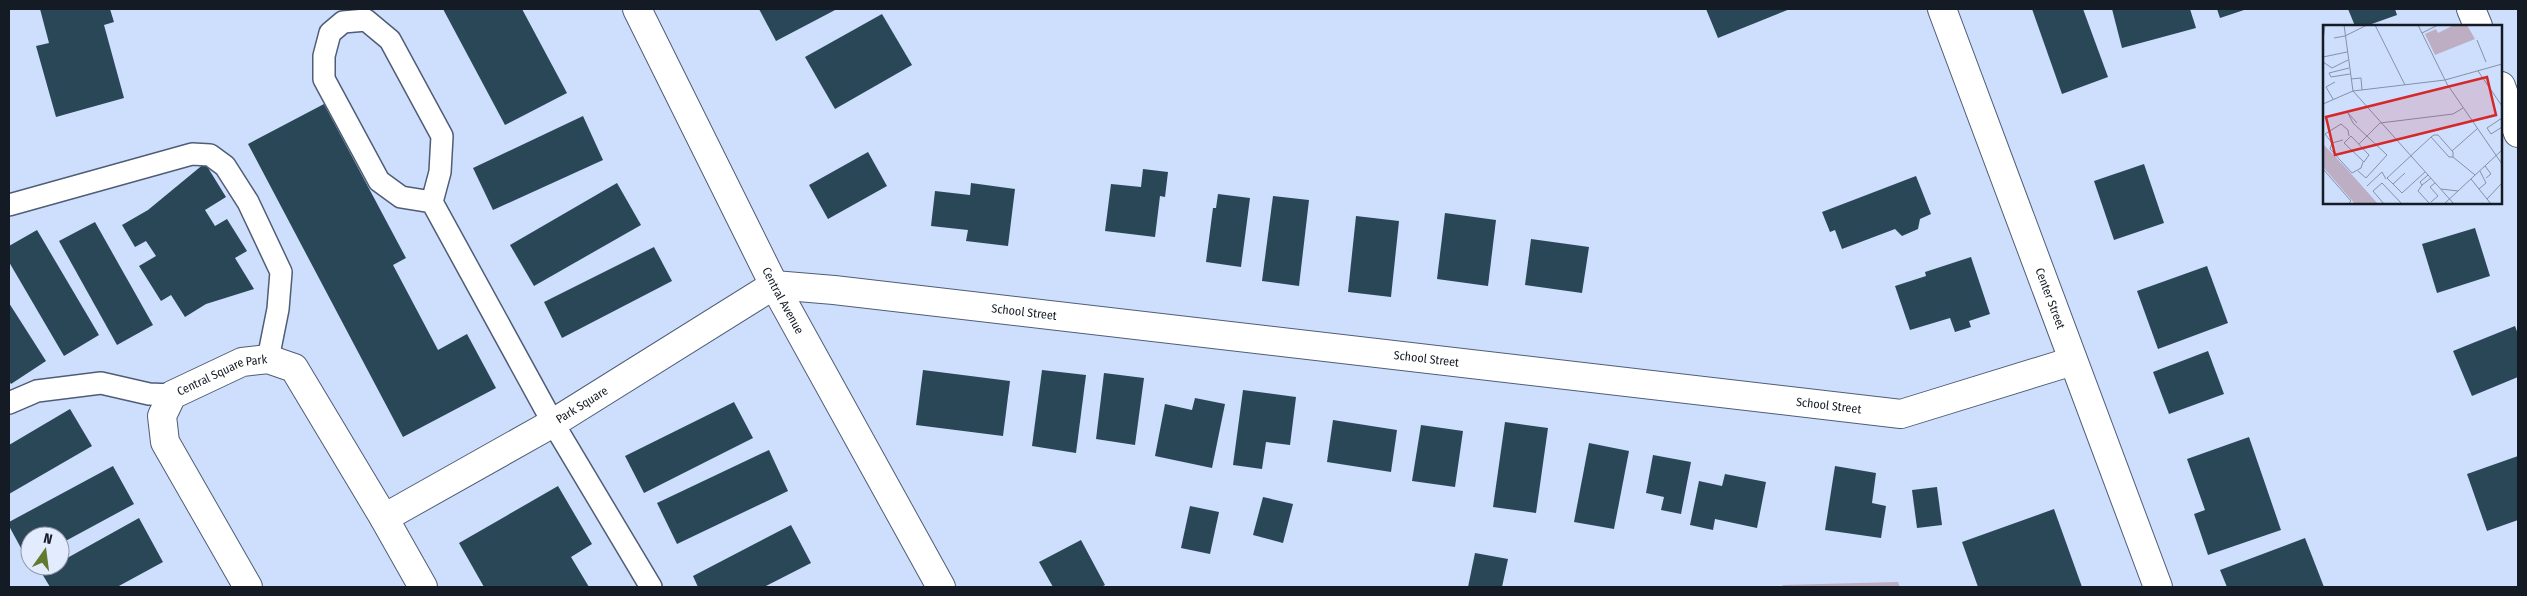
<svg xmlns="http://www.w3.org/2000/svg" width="2527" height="596" font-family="'Fira Sans Condensed',sans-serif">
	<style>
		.green { fill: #bdaec4 }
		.building { fill: #2a4757 }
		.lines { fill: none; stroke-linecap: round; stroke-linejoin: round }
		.lane-casing { stroke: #4f5d76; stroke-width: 24 }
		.street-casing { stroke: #4f5d76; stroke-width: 30 }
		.secondary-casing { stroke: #4f5d76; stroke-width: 30 }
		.lane { stroke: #fff; stroke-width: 21 }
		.street { stroke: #fff; stroke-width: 28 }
		.secondary { stroke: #fff; stroke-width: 28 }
		.labels { text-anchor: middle; stroke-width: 5; stroke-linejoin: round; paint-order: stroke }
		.street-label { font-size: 12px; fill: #151b25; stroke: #e2ecfe }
		.inset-road { fill: none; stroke: #8491a7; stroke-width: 1 }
		.view { fill: #d62828; fill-opacity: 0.15; stroke: #d62828; stroke-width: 2.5 }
		.inset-edge { fill: none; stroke: #151b25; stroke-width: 2.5 }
	</style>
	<rect width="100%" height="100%" fill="#cedffd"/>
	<!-- green -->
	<path class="green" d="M1898,582L1900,587H1781L1783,585Z"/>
	<!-- building -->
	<g class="building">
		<path d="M40,9H110L114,22L104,25L124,98L56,117L36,46L49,43Z"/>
		<path d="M443,9H522L567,93L505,125Z"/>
		<path d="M759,9H837L776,41Z"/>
		<path d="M1706,9H1790L1718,38Z"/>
		<path d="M2032,9H2083L2108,77L2062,94Z"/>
		<path d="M2112,9H2190L2196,28L2122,48Z"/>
		<path d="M2217,9H2247L2220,18Z"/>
		<path d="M2348,9H2395L2397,15L2366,26H2355Z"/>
		<path d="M882,14L912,65L835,109L805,57Z"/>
		<path d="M324,104L406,258L393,265L438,350L467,334L496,388L403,437L248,144Z"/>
		<path d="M583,116L603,160L493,210L473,168Z"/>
		<path d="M868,152L887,186L828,219L809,185Z"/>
		<path d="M205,163L226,197L205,210L215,226L227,219L247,251L235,258L254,289L206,304L185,317L171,295L161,301L139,266L156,256L146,241L135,247L122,225L148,210Z"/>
		<path d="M2144,164L2164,223L2114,240L2094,181Z"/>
		<path d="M1143,169L1168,172L1165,197L1160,196L1155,237L1105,231L1111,184L1141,187Z"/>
		<path d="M1916,176L1931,214L1920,219L1918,229L1902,236L1895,229L1842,249L1835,230L1830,232L1822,212Z"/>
		<path d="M617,183L641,225L534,286L510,245Z"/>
		<path d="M971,183L1015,189L1008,246L966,241L968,230L931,226L935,191L970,195Z"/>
		<path d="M1218,194L1250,198L1241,267L1206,262L1213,208H1216Z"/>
		<path d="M1273,196L1309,200L1299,286L1262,281Z"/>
		<path d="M1445,213L1496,220L1488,286L1437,279Z"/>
		<path d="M1356,216L1399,221L1391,297L1348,292Z"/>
		<path d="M95,222L153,325L117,345L59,241Z"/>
		<path d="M2475,228L2490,276L2437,293L2422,244Z"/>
		<path d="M37,230L99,335L64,356L9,262V246Z"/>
		<path d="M1531,239L1589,247L1582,293L1525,285Z"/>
		<path d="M654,247L672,281L562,338L544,302Z"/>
		<path d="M1971,257L1990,314L1969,321L1971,327L1955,332L1950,318L1910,330L1895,286L1926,276L1925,272Z"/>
		<path d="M2207,266L2228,323L2158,349L2137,291Z"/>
		<path d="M9,303L46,361L11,384L9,381Z"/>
		<path d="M2515,326L2518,334V377L2472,396L2453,351Z"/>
		<path d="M2208,351L2224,394L2169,414L2153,372Z"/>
		<path d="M923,370L1010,381L1003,436L916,425Z"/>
		<path d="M1042,370L1086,375L1076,453L1032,446Z"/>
		<path d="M1104,373L1144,378L1135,445L1096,439Z"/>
		<path d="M1243,390L1296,397L1290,445L1266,442L1262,469L1233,465Z"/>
		<path d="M1195,398L1225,404L1212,468L1155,456L1165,404L1192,410Z"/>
		<path d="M734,402L753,438L644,493L625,456Z"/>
		<path d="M70,409L92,446L9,494V445Z"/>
		<path d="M1333,420L1397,430L1391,472L1327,462Z"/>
		<path d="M1505,422L1548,428L1536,513L1493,507Z"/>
		<path d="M1421,425L1463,431L1455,487L1412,481Z"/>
		<path d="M2249,437L2281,530L2208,555L2194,514L2205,510L2187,459Z"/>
		<path d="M1589,443L1629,451L1614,529L1574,522Z"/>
		<path d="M769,450L788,491L677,544L657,503Z"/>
		<path d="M1653,455L1691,462L1681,514L1661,510L1664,497L1646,493Z"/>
		<path d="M2518,456V520L2487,531L2467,474Z"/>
		<path d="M113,466L134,504L60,544V536H30V560L28,561L9,526V522Z"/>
		<path d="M1835,466L1876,473L1872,503L1886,506L1881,538L1825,530Z"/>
		<path d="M1725,474L1766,482L1757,528L1715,519L1713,530L1690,525L1699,481L1722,486Z"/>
		<path d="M558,486L592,544L571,557L589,587H484L459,543Z"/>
		<path d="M1937,487L1942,525L1917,528L1912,490Z"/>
		<path d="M1263,497L1293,504L1283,543L1253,535Z"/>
		<path d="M1190,506L1219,512L1210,554L1181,548Z"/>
		<path d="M2054,509L2082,587H1978L1962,542Z"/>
		<path d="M139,518L163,562L117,587H50L41,572L52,566H60V562Z"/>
		<path d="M791,525L811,563L764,587H698L693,576Z"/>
		<path d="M2305,538L2324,587H2227L2220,570Z"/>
		<path d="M1081,540L1105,585L1101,587H1053L1039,562Z"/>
		<path d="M1475,553L1508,559L1502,587H1468Z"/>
	</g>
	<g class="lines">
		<defs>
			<g id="lane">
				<path d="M432,202L401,197L379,181L324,79V56L330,33L343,22L366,20L390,40L442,136L440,172L432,202L553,423L651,587"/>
				<path d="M9,205L192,154L210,155L225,166L248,202L281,272L278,309L268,359"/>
				<path d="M9,403L37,391L101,383L149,394L172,395"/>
			</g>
			<g id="street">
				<path id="s1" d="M1942,9L2158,587"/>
				<path d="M2471,9L2478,26"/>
				<path d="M2501,86L2518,133"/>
				<path id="s2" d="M384,518L553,423L774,285L834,290L1901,414L2073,361"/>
				<path id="s3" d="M248,587L165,442L162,416L172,395L242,362L268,359L294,368L384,518L423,587"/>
			</g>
			<g id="secondary">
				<path id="s4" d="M637,9L774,285L941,587"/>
			</g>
		</defs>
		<!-- lane casing -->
		<use href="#lane" class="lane-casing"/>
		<!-- street casing -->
		<use href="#street" class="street-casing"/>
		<!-- secondary casing -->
		<use href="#secondary" class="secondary-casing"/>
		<!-- lane -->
		<use href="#lane" class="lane"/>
		<!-- street -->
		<use href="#street" class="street"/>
		<!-- secondary -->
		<use href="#secondary" class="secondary"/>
	</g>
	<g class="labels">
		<!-- street labels -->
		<g class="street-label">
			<text dy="4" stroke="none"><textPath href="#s1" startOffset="309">Center Street</textPath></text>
			<text dy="4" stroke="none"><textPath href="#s4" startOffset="326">Central Avenue</textPath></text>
			<text dy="4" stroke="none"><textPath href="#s2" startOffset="706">School Street</textPath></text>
			<text dy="4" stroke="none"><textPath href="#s2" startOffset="1111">School Street</textPath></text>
			<text dy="4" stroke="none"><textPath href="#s3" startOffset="271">Central Square Park</textPath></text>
			<text dy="4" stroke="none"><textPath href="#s2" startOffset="228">Park Square</textPath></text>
			<text dy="4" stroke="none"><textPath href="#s2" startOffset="1516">School Street</textPath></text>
		</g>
	</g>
	<!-- overview -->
	<g transform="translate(2323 25)">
		<rect width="179" height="179" fill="#cedffd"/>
		<path d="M131,0H144L152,14L112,30L102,9L113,4L115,8ZM0,119L23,143L55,179H32L0,142Z" fill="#bdaec4"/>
		<path class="inset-road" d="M21,0L30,66L131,179M52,0L82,60M95,0L124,59L179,139M99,8L115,0M11,13L22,11L44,0M0,15L2,0M154,15L163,37M0,32L24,27M0,37L9,43L25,35M26,43L6,48L8,52L27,49M155,46L179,81M28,54L38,53L39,65M10,74L3,62L12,57M0,79L30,66L122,55L179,39M179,93L164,103L168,109L179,102M34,98L25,88L30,98L64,130L43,153L35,146M57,98L130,89L140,83M111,110H115L130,127V132H126L108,112ZM28,111L46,130L41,137L21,118ZM20,115L9,118L7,124L29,148L38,143L40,137M9,118L2,109L18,99L25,105L26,111M36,119L57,98M129,126L155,103M130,132L152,150M162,141L168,149L163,153M0,144L28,176L25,179M102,147L79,168L64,153L108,112M105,150L97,157L99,160L108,153M148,154L168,179M70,159L82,148M99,160L95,166L107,179M44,161L59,147L63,154M118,164L135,166M156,164L163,158L157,146M164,174L179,158M108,177L115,171L107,162L112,158M61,179L50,166L59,158L79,179M121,179L179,125"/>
		<path class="view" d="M164,52L173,90L12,130L3,92Z"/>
		<rect width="179" height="179" class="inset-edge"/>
	</g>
	<!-- border -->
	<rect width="2527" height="596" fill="none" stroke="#151b25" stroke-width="20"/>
	<!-- north arrow -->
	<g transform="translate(45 551) rotate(14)"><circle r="24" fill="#e2ecfe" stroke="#9098a7"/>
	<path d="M0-4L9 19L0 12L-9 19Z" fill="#617a2d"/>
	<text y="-8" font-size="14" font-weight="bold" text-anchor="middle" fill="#151b25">N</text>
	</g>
</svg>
